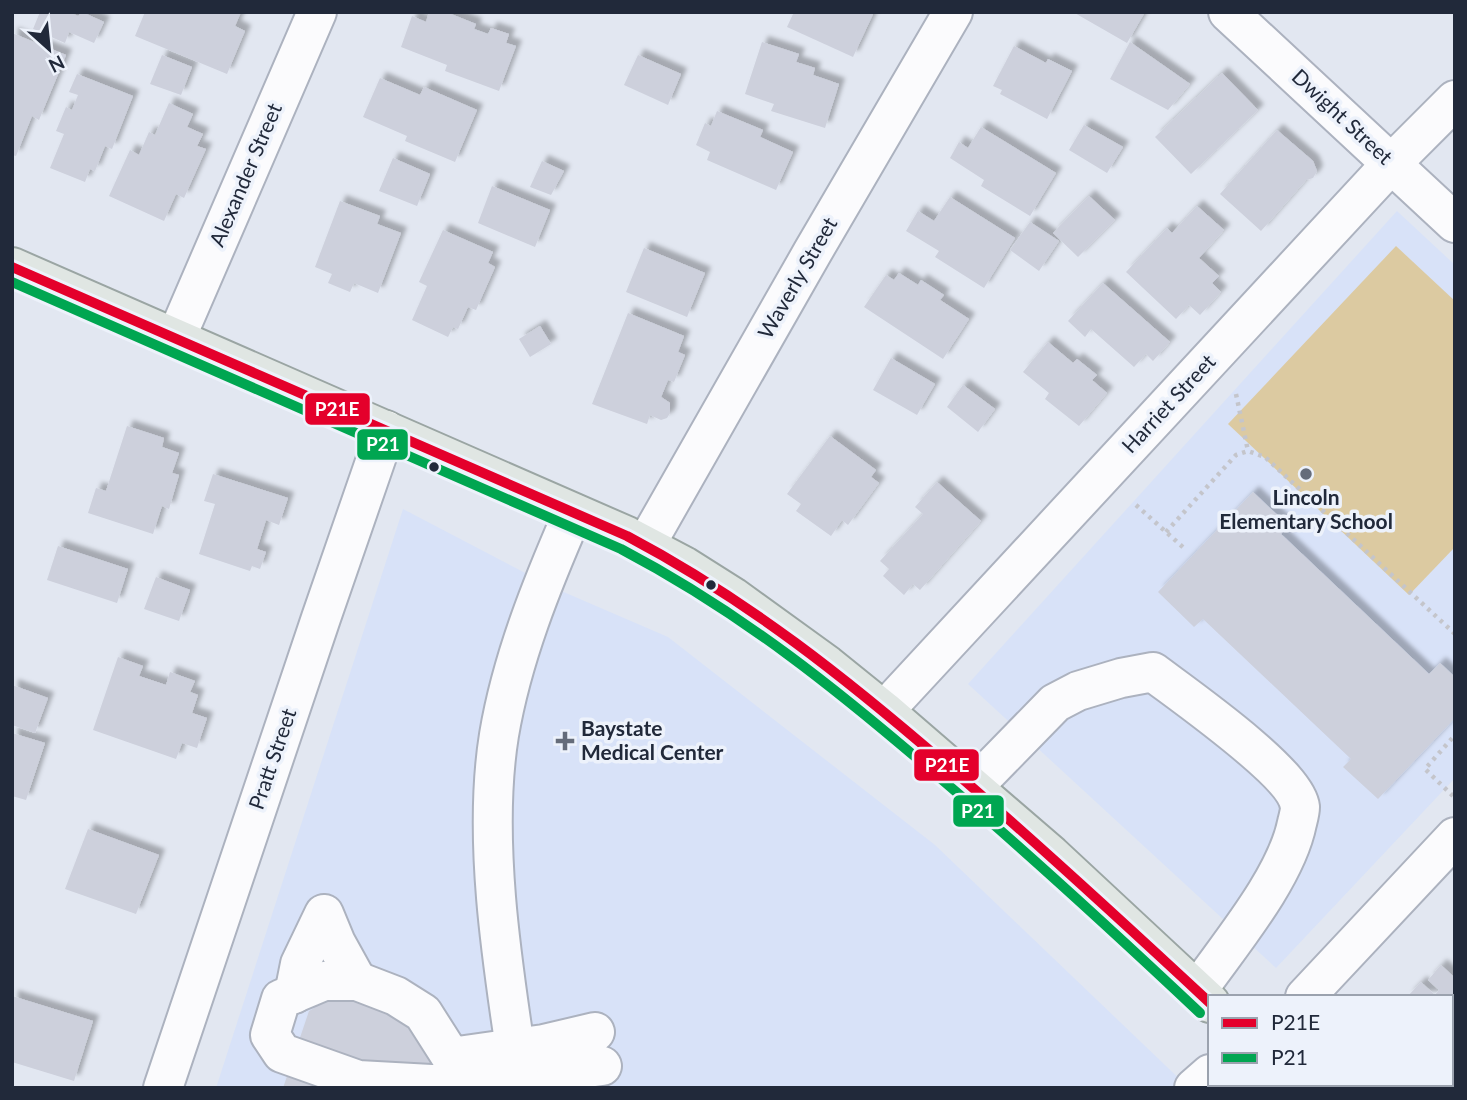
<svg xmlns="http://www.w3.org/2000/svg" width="1467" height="1100" font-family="Lato,sans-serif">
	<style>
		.built { fill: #d8e2f8 }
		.green { fill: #dccaa1 }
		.building { fill: #cdd0dc; filter: url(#shadow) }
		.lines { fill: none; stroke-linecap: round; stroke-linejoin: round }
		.minor-casing { stroke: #acb2bf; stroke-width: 42 }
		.major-casing { stroke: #9aa5a3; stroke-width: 42 }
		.path { stroke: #c4c5cb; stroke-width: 4.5; stroke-dasharray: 3.5 5; stroke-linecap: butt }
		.minor { stroke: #fbfbfd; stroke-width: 38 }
		.major { stroke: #e0e6e3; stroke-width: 38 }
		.bus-1-casing { stroke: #edf2fb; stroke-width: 16 }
		.bus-2-casing { stroke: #edf2fb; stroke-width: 16 }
		.bus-1 { stroke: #e4002b; stroke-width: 10 }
		.bus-2 { stroke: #00a651; stroke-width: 10 }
		.bus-dot { fill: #21293a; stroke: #edf2fb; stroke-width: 2.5 }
		.poi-dot { fill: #656c7a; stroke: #edf2fb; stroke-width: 2.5 }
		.labels { text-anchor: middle; stroke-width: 7; stroke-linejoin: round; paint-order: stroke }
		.street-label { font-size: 21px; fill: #21293a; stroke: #edf2fb }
		.poi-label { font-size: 21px; font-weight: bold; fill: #21293a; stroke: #edf2fb }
		.line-badge { stroke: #edf2fb; stroke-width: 2.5 }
		.badge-label { font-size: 19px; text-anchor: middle; font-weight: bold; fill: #fff }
	</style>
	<defs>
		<filter id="shadow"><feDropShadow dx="6" dy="-6" stdDeviation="2" flood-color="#0004"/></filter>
	</defs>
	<rect width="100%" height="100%" fill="#e2e7f1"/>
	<!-- built -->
	<g class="built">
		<path d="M1397,211L1455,265V778L1276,968L968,684Z"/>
		<path d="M403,509L552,587L668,637L935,845L1189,1088H216Z"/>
	</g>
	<!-- green -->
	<path class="green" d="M1396,246L1455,301V547L1409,595L1228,424Z"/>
	<!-- building -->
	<g class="building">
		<path d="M40,12H69L78,16L82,12L104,22L94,43L69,32L65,43L33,29Z"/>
		<path d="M145,12H241L235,26L245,31L227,74L135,36Z"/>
		<path d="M429,12H446L476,24L474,29L488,34L491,28L509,34L506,43L516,46L499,91L445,71L447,65L401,47L412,16L426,22Z"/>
		<path d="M794,12H874L853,57L787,27Z"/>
		<path d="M1073,12H1145L1127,43Z"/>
		<path d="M12,33L66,55L39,120L32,116L16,156L12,155Z"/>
		<path d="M762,42L799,54L796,62L815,68L813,75L839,84L825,128L771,111L774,104L745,94Z"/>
		<path d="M1130,42L1190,84L1168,110L1110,79Z"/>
		<path d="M1014,46L1046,63L1048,59L1072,71L1047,119L1000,94L1002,90L993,86Z"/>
		<path d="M162,55L192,67L181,95L150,84Z"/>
		<path d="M638,55L681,74L668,105L624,85Z"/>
		<path d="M1222,73L1258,110L1191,174L1155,137Z"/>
		<path d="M77,74L133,96L112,149L105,146L95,171L90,169L85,182L50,168L64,134L56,131L66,107L72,110L78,95L69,92Z"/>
		<path d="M380,78L420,95L424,87L477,110L455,162L405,141L407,136L363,117Z"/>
		<path d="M169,103L193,114L187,127L203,134L197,146L206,149L184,198L176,194L164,221L109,196L130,150L139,155L149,132L155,135Z"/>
		<path d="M717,111L763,130L760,137L793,152L776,190L707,160L710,152L696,145L705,123L711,126Z"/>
		<path d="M1084,125L1123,147L1107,173L1069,150Z"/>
		<path d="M981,127L1056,173L1030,216L981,186L984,180L950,158L959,142L968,148Z"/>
		<path d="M1277,130L1313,161L1317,171L1313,178L1306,180L1261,231L1220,194Z"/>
		<path d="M393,158L430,174L417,206L379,191Z"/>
		<path d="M542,161L564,171L551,195L530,187Z"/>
		<path d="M492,186L550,210L535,247L478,223Z"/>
		<path d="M1089,196L1115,220L1078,257L1053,233Z"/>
		<path d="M950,197L1015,238L984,288L935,257L939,251L906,231L918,211L934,221Z"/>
		<path d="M340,201L380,216L377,224L401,233L378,293L354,283L350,292L328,283L332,274L315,267Z"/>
		<path d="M1197,206L1224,230L1199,258L1219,276L1212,283L1221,292L1200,315L1189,305L1176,319L1126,272L1167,228L1172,233Z"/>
		<path d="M1030,222L1059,241L1039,271L1010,250Z"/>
		<path d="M443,230L493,252L488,263L495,267L476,310L468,307L458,329L453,327L448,337L412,320L427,286L419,282Z"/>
		<path d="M644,248L705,273L687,317L626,292Z"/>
		<path d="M899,273L918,285L921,280L944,295L940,300L969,319L943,359L864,307L886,275L894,280Z"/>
		<path d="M1103,283L1170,342L1153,361L1146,354L1134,367L1091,329L1085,337L1068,321Z"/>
		<path d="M628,313L684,336L678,352L685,355L674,382L668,380L661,397L670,403V413L667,418L661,420L650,415L647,424L592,404Z"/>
		<path d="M540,326L551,344L530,357L519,339Z"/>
		<path d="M1048,342L1073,363L1077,359L1097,375L1092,380L1107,393L1079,426L1045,399L1049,393L1023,372Z"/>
		<path d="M891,358L935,384L917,415L873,390Z"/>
		<path d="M963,385L995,409L978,432L947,407Z"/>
		<path d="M127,426L164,438L162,447L179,453L172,473L179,475L169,509L162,506L153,534L88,513L96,488L106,491Z"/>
		<path d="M830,436L876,470L871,477L879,483L848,525L842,520L831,536L796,511L801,504L787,494Z"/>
		<path d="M213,474L288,498L279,525L266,520L257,549L266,552L260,569L252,566L250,571L199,554L215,504L204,501Z"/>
		<path d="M937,482L981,521L920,590L913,584L904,595L883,576L889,569L880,561L923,514L915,507Z"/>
		<path d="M1253,492L1289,526L1281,534L1429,674L1440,663L1455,677V718L1378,799L1343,767L1351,759L1203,619L1194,627L1158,592Z"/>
		<path d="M58,546L128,569L117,603L47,580Z"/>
		<path d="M156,577L190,590L179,621L144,609Z"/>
		<path d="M118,657L143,666L139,676L166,685L170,672L195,681L190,692L198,695L192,713L207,718L197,748L182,743L176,759L93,730Z"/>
		<path d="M12,685L48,698L35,733L12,725Z"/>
		<path d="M12,733L45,743L26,800L12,796Z"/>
		<path d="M88,829L159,855L136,914L65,889Z"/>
		<path d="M1441,965L1453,976L1455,974V1028L1451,1029V997H1407L1421,982L1435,995L1439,990L1428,980Z"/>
		<path d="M356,992L421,1023L436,1054L424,1088H283L309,1011L339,995L353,1002Z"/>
		<path d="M12,996L93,1021L74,1081L12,1062Z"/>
	</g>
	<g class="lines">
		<defs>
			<g id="minor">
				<path d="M1228,12L1455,223"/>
				<path d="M176,338L317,12"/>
				<path d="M645,546L812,253L953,12"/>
				<path d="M884,711L1392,163L1455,100"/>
				<path d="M974,786L1055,703L1078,691L1121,678L1153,672C1182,694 1296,773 1300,807C1300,812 1298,819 1297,823C1286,878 1230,944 1197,991"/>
				<path d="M294,994L300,964L324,914L336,943L357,981"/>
				<path d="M1305,997L1455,837"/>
				<path d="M595,1032L544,1044L451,1057L423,1013L396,996L357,981H324L281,999L270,1035L282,1053L358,1080L431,1084L520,1082L543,1080L580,1069L602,1066"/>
				<path d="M519,1074C503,969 482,840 499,735C512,658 542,584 573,513"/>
				<path d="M163,1088L321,618L386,430"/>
				<path d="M1194,1088L1210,1074"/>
			</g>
			<g id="major">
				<path d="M12,267L627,536L684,566L733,597L827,665L884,711L1051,855L1210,1003"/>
				<path d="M1293,1084L1296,1088"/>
			</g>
		</defs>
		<!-- minor casing -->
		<use href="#minor" class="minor-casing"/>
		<!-- major casing -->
		<use href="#major" class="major-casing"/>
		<!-- path -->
		<g class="path">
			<path d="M1236,394L1248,451"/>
			<path d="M1136,505L1185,549"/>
			<path d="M1166,532L1236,455L1248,451L1265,457L1455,634"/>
			<path d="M1453,796L1425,769L1455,735"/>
		</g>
		<!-- minor -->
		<use href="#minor" class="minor"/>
		<!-- major -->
		<use href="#major" class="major"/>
		<defs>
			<path id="bus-1" d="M12,267L627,536C748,600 847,679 950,768C1038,844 1124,923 1210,1003"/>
			<path id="bus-2" d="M12,282L621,549C741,612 838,690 940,778C1029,854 1115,933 1200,1013"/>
		</defs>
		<!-- bus-1 casing -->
		<use href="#bus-1" class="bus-1-casing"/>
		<!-- bus-2 casing -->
		<use href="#bus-2" class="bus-2-casing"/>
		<!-- bus-1 -->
		<use href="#bus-1" class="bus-1"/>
		<!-- bus-2 -->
		<use href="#bus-2" class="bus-2"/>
	</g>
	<!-- markers -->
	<g class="bus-dot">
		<circle cx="434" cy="467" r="6"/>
		<circle cx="711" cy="585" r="6"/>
	</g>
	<g class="poi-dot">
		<circle cx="1306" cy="474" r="7"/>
		<path d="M561.5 730.5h7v7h7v7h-7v7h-7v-7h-7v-7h7z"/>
	</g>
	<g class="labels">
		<!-- street labels -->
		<g class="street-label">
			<text transform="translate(1342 117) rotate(43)" y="7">Dwight Street</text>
			<text transform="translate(246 175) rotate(-67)" y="7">Alexander Street</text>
			<text transform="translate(798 278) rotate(-60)" y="7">Waverly Street</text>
			<text transform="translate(1169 404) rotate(-47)" y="7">Harriet Street</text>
			<text transform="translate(273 759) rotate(-71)" y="7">Pratt Street</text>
		</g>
		<!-- poi labels -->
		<g class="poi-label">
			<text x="1306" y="505">Lincoln<tspan x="1306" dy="24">Elementary School</tspan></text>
			<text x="581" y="736" text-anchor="start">Baystate<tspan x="581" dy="24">Medical Center</tspan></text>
		</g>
	</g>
	<g class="line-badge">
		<rect x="304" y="392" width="67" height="34" rx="7" fill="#e4002b"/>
		<rect x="356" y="428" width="53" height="33" rx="7" fill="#00a651"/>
		<rect x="913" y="748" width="67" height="34" rx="7" fill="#e4002b"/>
		<rect x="952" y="794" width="53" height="34" rx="7" fill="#00a651"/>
	</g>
	<g class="badge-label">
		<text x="337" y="416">P21E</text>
		<text x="383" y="451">P21</text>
		<text x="947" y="772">P21E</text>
		<text x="978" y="818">P21</text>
	</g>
	<!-- border -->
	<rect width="1467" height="1100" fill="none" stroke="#21293a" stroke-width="28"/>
	<!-- legend -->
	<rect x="1208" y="995" width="245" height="91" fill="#edf2fb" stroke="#9ba2ae" stroke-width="2"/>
	<rect x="1222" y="1018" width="35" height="10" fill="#e4002b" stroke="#9ba2ae" stroke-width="2"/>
	<text x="1271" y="1030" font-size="21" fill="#21293a">P21E</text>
	<rect x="1222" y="1053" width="35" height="10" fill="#00a651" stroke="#9ba2ae" stroke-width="2"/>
	<text x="1271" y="1065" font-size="21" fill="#21293a">P21</text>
	<!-- north arrow -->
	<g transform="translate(49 49) rotate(153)" stroke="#edf2fb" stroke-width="5" paint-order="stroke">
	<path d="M0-5L12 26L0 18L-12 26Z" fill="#21293a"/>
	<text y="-10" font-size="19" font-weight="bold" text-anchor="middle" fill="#21293a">N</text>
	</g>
</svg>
